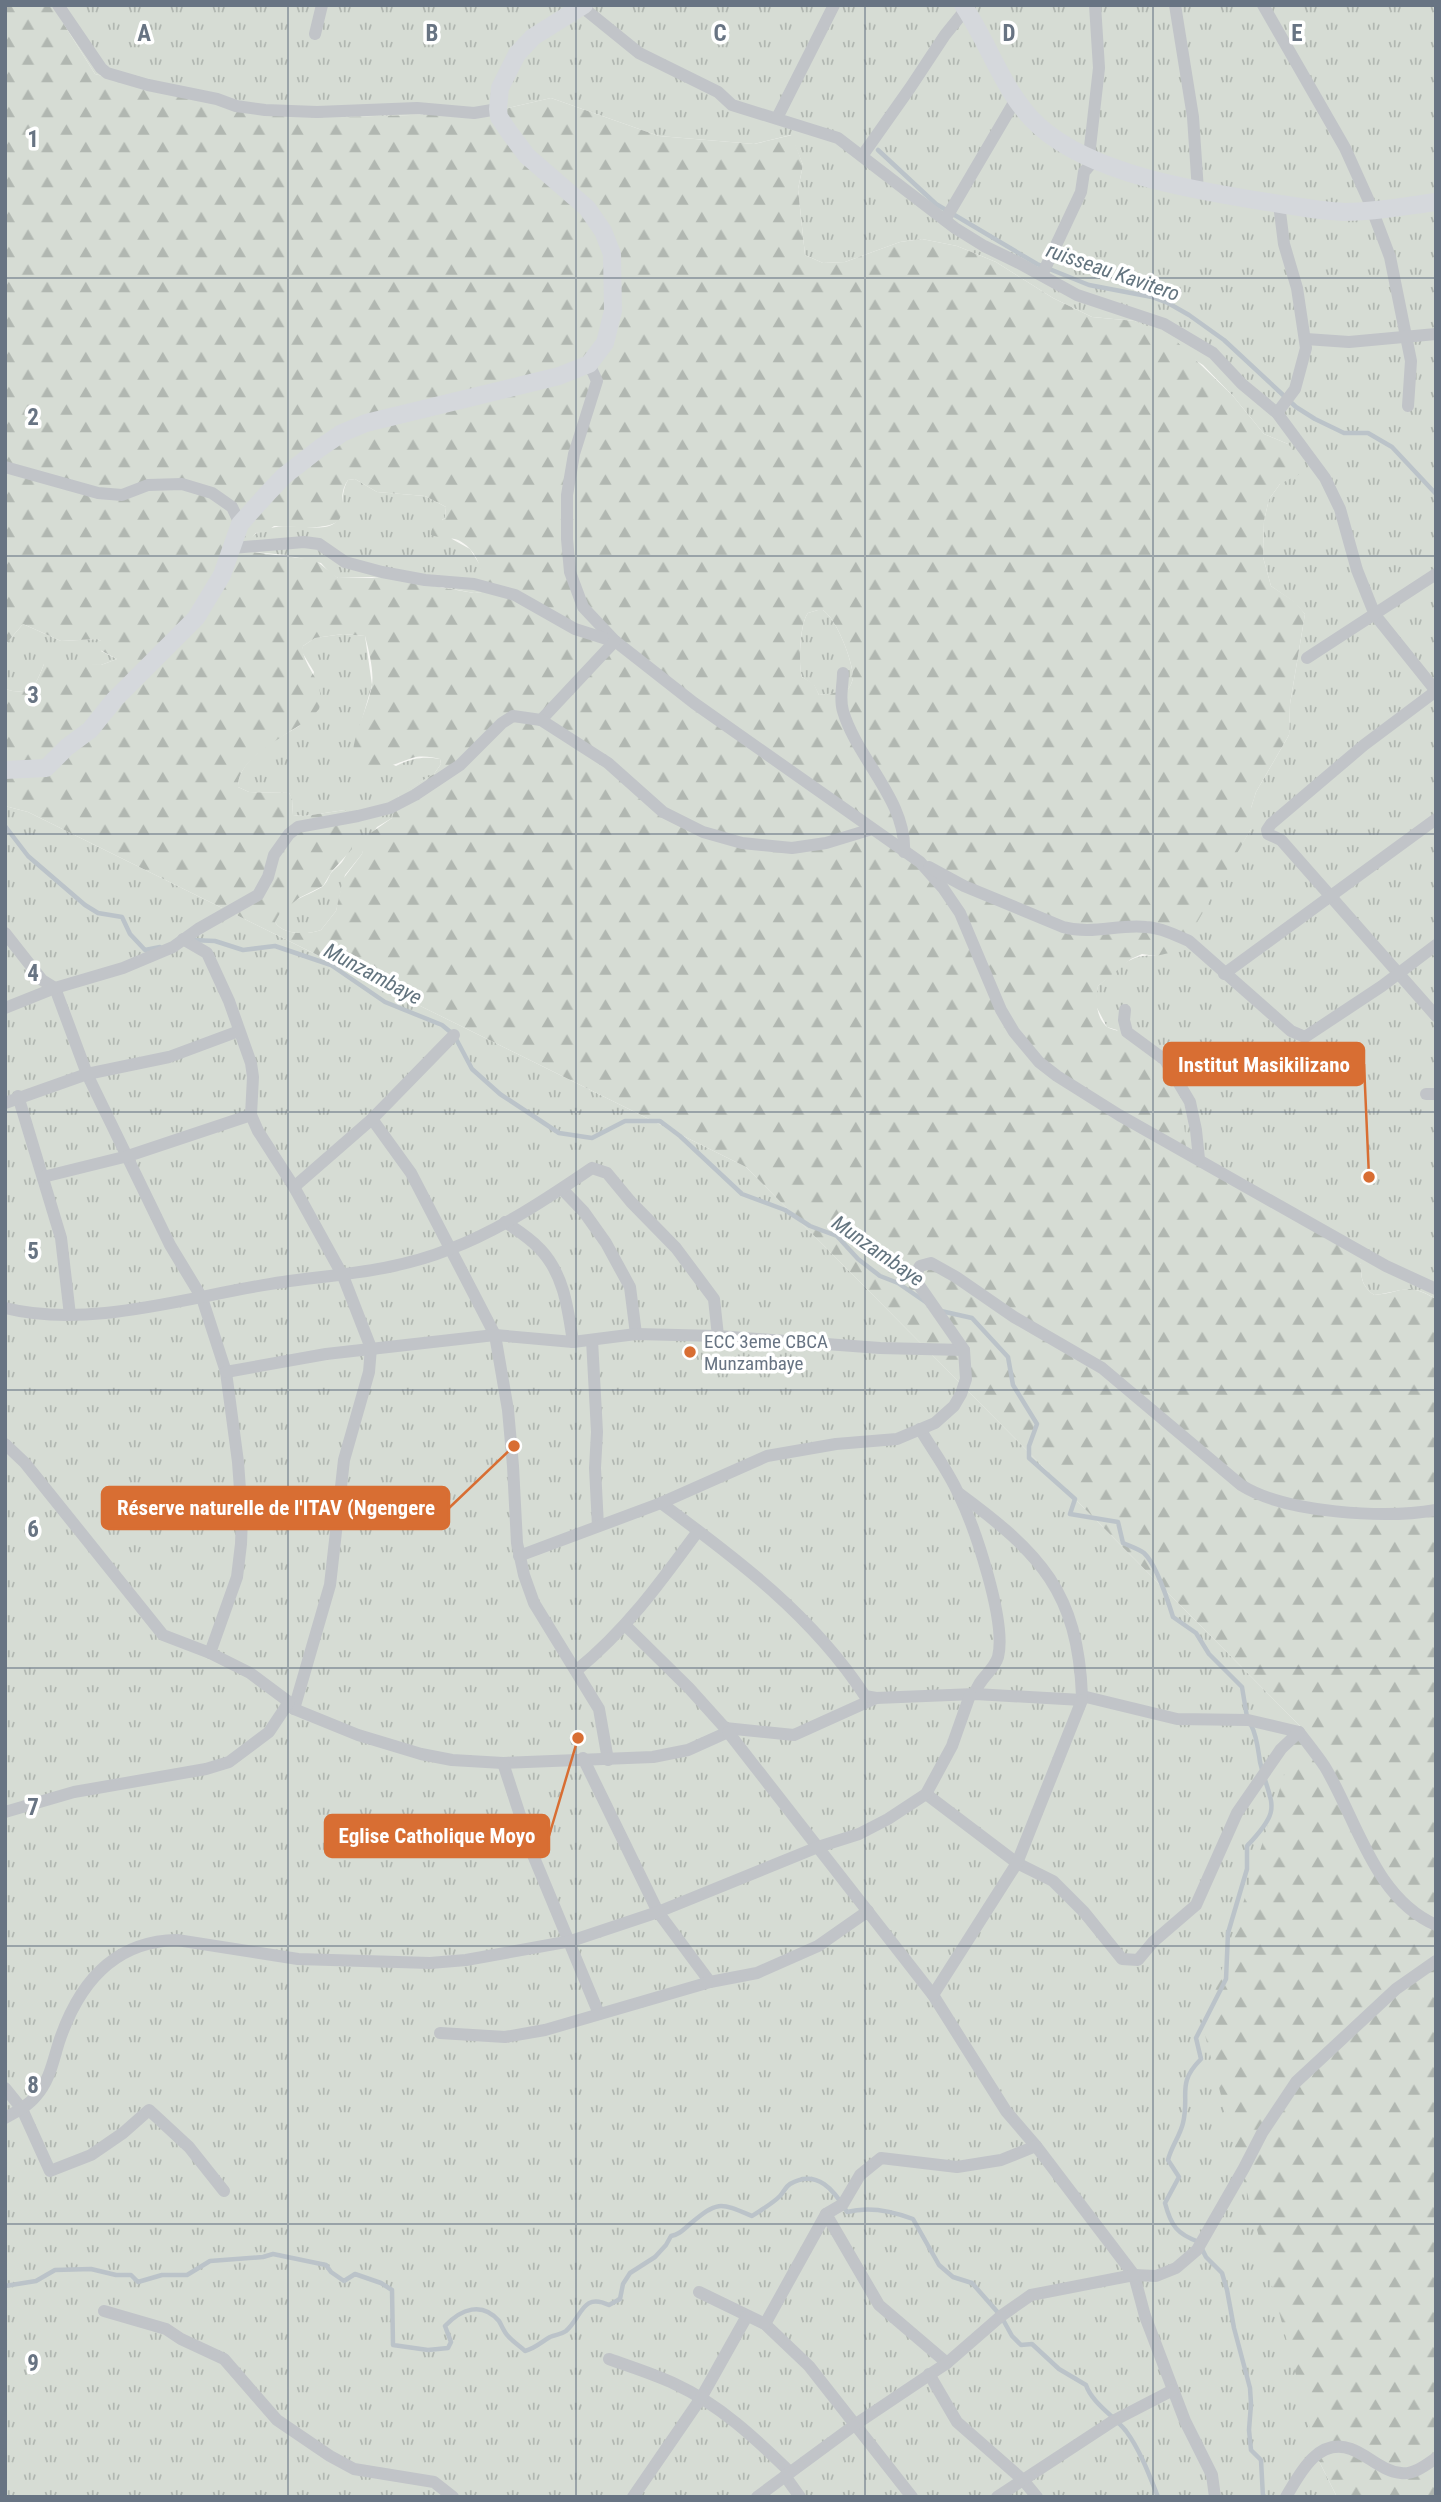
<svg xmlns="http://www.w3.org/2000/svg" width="1441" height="2502" font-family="'Roboto Condensed',sans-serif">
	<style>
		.grass { fill: url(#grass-tufts) }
		.forest { fill: url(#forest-firs); fill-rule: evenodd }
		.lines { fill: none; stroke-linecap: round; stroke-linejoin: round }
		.stream { stroke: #bbc3c9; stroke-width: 4.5 }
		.street { stroke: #c1c4c8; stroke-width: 12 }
		.secondary { stroke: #d5d8dc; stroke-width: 18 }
		.grid { fill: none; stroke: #687483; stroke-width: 2; stroke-opacity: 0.55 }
		.poi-dot { fill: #d86e33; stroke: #fff; stroke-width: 2.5 }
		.labels { text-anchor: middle; stroke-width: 7; stroke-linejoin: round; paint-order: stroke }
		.poi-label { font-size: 19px; fill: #687483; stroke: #fff; text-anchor: start }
		.water-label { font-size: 21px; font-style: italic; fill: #63747f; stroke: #fff }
		.grid-label { font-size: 23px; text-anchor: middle; font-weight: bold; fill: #687483; stroke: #fff; stroke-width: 7; stroke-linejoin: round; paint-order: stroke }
		.leader { fill: none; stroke: #d86e33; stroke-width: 2.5 }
		.callout-dot { fill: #d86e33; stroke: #fff; stroke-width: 2.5 }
		.callout { fill: #d86e33; stroke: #d86e33; stroke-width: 2.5 }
		.callout-label { font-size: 21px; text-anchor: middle; font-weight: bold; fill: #fff }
	</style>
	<defs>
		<pattern id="grass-tufts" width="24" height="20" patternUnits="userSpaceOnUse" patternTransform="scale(1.75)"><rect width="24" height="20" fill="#d6dcd4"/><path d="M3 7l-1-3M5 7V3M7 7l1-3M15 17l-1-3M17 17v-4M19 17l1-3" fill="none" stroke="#b1b7b1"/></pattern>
		<pattern id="forest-firs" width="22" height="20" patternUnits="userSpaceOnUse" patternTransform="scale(1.75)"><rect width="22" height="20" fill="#d6dcd4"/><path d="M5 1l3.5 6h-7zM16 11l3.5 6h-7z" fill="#b1b7b1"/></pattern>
	</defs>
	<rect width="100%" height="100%" fill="#f7f7f4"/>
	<!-- grass -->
	<g class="grass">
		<path d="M52,5H1436V1299C1407,1282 1404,1292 1374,1295C1362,1286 1361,1279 1361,1264L1186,1153L1117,1030L1107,1027L1095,1004L1098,986C1117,970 1130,952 1156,956L1234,857L1251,829V808L1256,792L1289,735L1290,704L1305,614L1294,602L1271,586L1263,557L1264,521L1269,499L1280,484L1288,444L1264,434L1233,396L1203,365L1135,321L1092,317L1053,298L996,262L957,246L922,239L900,242L845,262L823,263L805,255L798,189L803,165L791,135L754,144L659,136L551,98L473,116L448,114L338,117L149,88L95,74Z"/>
		<path d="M355,479L377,492L425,496L446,507L445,518L442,520L452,539L470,549L480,565L484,581L483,592L474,593L437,586L372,577L338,578L331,574L321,563L286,555L253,552L250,538C278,514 320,537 336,522C344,515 340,492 348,480Z"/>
		<path d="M818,610H823C837,620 852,659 853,676C853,682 850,686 847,692L819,695L814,685L802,677C798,664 800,623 808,613Z"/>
		<path d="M23,624L61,641L97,639L101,641V651L117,659L101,665L44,664C36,685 31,697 5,689V645Z"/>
		<path d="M343,634L365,636L372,685L354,747L396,766C412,758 423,756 440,759L441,764L434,774L399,795L392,818L377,827L365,844L362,854L345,875L336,911L321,930C308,935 282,935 275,922C281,902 306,897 322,887C327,883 328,878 331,873C334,869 339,866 342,862C355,843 353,829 345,810L304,816L293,815L292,799L289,793L249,792L238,787C238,758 278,739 299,726L314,672L302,652L303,646L315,638Z"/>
		<path d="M5,806L28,812L746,1167L1300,1726L1319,2461L1337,2497H5Z"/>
	</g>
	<!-- forest -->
	<path class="forest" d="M5,5H52L95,74L149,88L338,117L448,114L473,116L551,98L659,136L754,144L792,135L803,165L798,189L805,255L823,263L845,262L900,242L922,239L957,246L996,262L1053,298L1092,317L1135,321L1170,335L1233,396L1264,434L1288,444L1300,456V474L1280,484L1269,499L1264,521L1263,557L1271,586L1295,602L1305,614L1290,704L1289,735L1256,792L1251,808V829L1184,945L1169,953L1156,956L1142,954L1131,959L1098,986C1096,999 1095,1015 1106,1026C1109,1029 1117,1030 1121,1032C1133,1038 1147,1047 1156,1057C1179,1084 1186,1119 1186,1153L1334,1238L1361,1264C1361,1279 1362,1286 1374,1295C1405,1292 1405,1281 1436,1299V2497H1337L1319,2461L1203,2028L1300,1726L746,1167L28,812L5,806V689C31,697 36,685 44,664L50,660L101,665L117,659L100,650L101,641L97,639L61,641L23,624L5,645ZM355,479L377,492L425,496L446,507L445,518C438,524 431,525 431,535C439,538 450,537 458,540C478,550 484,572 482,592L474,593L387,578H338L315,560L253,552L251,538L256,533L266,532L274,526C287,526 334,532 340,518C345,506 338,494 348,480ZM818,610H823C837,620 852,659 853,676C853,682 850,686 847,691L819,695L814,684L802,677C798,664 800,623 808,613ZM343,634L365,636C369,651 374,671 372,685C367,713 350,737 353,766C373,775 394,764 412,758C422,755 431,757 440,759L441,764L434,774L399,794L392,818L365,837L362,854L343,879L336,911L321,930C308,935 282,935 275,922L280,913L299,898L323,886L332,871L352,849V827L345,810L304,816L293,815L292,798L289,793L249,792L238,787C237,753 300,732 319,709C327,680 301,667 303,646L315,638Z"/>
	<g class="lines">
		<!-- stream -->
		<g class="stream">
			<path d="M878,150L936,204L1037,264L1089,285L1152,297L1168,303L1189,315L1224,340L1296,407L1315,419L1344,433H1368L1392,447L1436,494"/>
			<path d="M5,826L28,856L85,905L98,913L122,917L130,934L145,950L160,947"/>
			<path d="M192,940L215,941L243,950L275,946L331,965L385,1002L442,1025L454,1035L472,1069L500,1094L559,1133L592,1138L625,1121H660L680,1136L742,1194L785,1210L810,1226L837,1236L858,1259L880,1276L898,1283L927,1303"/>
			<path d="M941,1311L972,1318L1008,1357L1013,1385L1037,1424L1029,1446V1458L1075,1499L1070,1514L1118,1522L1123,1543C1129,1546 1139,1549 1144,1553C1157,1565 1168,1601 1173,1617L1196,1633L1209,1654L1242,1687L1247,1717"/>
			<path d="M1199,2242C1177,2234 1171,2226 1165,2203L1179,2177L1168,2160C1171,2147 1180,2136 1183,2123C1190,2094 1176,2084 1201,2059L1196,2038L1226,1979L1228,1933L1247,1869V1846C1284,1807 1271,1807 1260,1762C1258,1749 1257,1736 1251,1725"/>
			<path d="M1202,2249L1206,2257L1222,2273L1227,2290L1234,2328L1250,2388L1251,2404L1249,2430L1251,2450L1261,2460L1263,2497"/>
			<path d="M5,2286L36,2281L55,2270L91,2269L116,2275H131L138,2282L162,2275H187L210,2261L263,2257L273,2254L326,2265L331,2272L344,2281L355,2274L381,2283L392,2290L393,2345L428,2350L448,2348L451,2342L445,2326C461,2309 482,2301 499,2321C502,2326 504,2332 508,2336C513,2342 520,2346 525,2351C536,2348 541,2342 550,2337C555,2335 562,2334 566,2331C582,2317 582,2292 609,2305L620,2299L623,2284L630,2273L655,2257L666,2245L671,2236C680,2234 683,2230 690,2224C718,2201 719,2202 752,2216C761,2210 772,2204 780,2196C784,2192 785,2187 790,2184C817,2168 835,2191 847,2212C869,2206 892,2211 913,2219L939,2265L953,2277L972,2283L1001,2316L1012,2336L1021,2345L1032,2344L1059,2369L1086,2385C1092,2403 1114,2416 1126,2431C1140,2450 1149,2474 1158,2497"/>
		</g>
		<!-- street -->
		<g class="street">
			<path d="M58,5L101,68L107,73L148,85L217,99L236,106L265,110L317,112L417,108L474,113L498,109"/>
			<path d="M1175,5L1193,117L1198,191"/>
			<path d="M1263,5L1345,148L1368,199L1390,257L1411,361L1408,406"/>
			<path d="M581,6L639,53L718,92L732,105L838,138L955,228L984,246L1019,263L1077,295L1164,324L1213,353L1242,384L1277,413L1325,478L1340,509L1357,570L1375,615L1436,691"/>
			<path d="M315,34L322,5"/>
			<path d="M777,118L834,5"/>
			<path d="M862,156L910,88L945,35L966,9"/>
			<path d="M1089,156L1099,68L1095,5"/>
			<path d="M945,220L1016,99"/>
			<path d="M1042,275L1081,192L1084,172L1095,159"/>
			<path d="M1306,339L1349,342L1436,334"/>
			<path d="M589,364L597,381L574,454L567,495V539L570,572L583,607L615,641L694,703L920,862L943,888L960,913L1001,1010L1014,1032L1039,1062L1057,1076L1119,1115L1386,1266L1436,1289"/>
			<path d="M1277,413L1295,389L1306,348L1297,288L1284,244L1279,204"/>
			<path d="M5,467L98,493L122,495L148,485L182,484L212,493L232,507L240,524"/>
			<path d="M232,548L304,542L319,544L345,562L382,572L425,580L474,584L515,595L575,629L613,641"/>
			<path d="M1307,658L1436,574"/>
			<path d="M843,673C843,686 839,698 843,711C857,759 907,801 904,852"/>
			<path d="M1436,691L1364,745L1271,824L1267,830L1268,834L1281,840L1436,1016"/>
			<path d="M541,720L615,641"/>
			<path d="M929,867L964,886L1063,927C1093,935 1117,924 1146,927C1161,928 1176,935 1189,941L1291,1031L1305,1037L1382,986L1436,945"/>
			<path d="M5,933L42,980L55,988L87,1074L170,1245L202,1298L226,1372L238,1462L242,1517L241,1544L237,1577L210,1653"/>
			<path d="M183,939L207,953L229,1001L251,1063L253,1077L251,1115L258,1131L294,1187L343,1276L371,1348L369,1372L344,1460L330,1585L294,1709"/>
			<path d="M1224,974L1436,819"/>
			<path d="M5,1008L55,988L123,968L173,947L198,929L258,895L268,877L274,855L289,834L298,827L358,816L390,808L415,795L460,765L502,723L513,716L541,720L608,763L663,812L703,832L742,843L792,848L826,843L872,829"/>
			<path d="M1125,1010L1124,1020L1127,1032L1165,1060L1190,1102L1196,1130L1199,1159"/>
			<path d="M1426,1094H1436"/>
			<path d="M18,1096L61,1238L70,1315"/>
			<path d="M5,1103L87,1074L169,1057L239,1031"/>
			<path d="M372,1119L411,1173L495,1335L508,1410L513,1466L517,1543L524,1575L534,1603L599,1709L608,1760"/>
			<path d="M43,1177L128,1156L251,1115"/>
			<path d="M294,1187L372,1119L454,1035"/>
			<path d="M562,1189L584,1212L606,1243L630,1287L636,1334"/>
			<path d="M505,1222C517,1230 530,1238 540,1249C564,1274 568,1309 573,1342"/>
			<path d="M5,1308C93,1330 196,1294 283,1282C340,1274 396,1271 450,1249C500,1230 548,1198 592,1168L607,1173L631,1202L676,1248L714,1299L718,1336"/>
			<path d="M592,1340L597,1432L595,1468L598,1526"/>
			<path d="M226,1372L326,1354L495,1335L573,1342L636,1334L718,1336L880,1348L964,1350"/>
			<path d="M920,1429C933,1451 949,1472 959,1495C975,1528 1007,1622 998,1657C994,1671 978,1679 975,1694"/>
			<path d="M5,1444L25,1463L163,1635L210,1653L250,1673L289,1702L294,1709L358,1735L421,1754L452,1760L503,1763L653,1757L688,1750L728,1732L725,1728L794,1735L876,1698L975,1694L1082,1700V1696L1177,1719L1248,1720L1299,1732C1308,1744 1317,1755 1325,1767C1357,1820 1374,1898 1436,1925"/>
			<path d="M960,1494C1040,1553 1078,1592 1082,1696"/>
			<path d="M661,1503C737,1559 813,1616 865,1696L876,1698"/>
			<path d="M519,1556L661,1503L767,1456L836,1444L897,1439L935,1423L954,1406L961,1394L966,1379L964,1350L916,1281V1274L920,1266L931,1263L956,1277L1014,1317L1102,1368L1241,1485C1285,1513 1385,1519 1436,1510"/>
			<path d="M625,1625L689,1688L725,1728"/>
			<path d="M577,1670C627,1629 660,1583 698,1531"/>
			<path d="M728,1732L933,1995L1006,2111L1036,2146L1134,2275L1145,2316L1185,2421L1212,2475L1215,2497"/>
			<path d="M583,1758L658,1912L710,1982"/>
			<path d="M503,1763L533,1855L599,2014"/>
			<path d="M926,1794L1017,1863L1053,1881L1084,1912L1122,1959L1138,1960L1153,1942L1196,1905L1237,1813L1281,1749L1299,1732"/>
			<path d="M5,1812L74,1792L206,1769L229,1762L269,1732L289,1702"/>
			<path d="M933,1995L1017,1863L1082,1700"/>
			<path d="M440,2033L505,2037L545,2030L710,1982L757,1973L818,1946L868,1911"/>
			<path d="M5,2088L22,2109L50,2171L91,2155L123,2133L149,2110L189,2147L224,2191"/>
			<path d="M5,2118C16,2112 28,2106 36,2096C50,2080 53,2061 59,2042C78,1985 113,1941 177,1940L298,1959L430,1963L466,1960L571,1941L658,1912L818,1847L859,1834L888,1819L926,1794L952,1746L970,1695"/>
			<path d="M826,2214L879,2305L947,2363"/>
			<path d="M699,2292L765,2324L809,2366L912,2497"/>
			<path d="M104,2311L166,2329L181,2339L224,2359L277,2420L330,2456L354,2469L434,2482L453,2497"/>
			<path d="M765,2324L826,2214L843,2204L860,2175L881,2158L957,2167L1001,2160L1036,2146"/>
			<path d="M609,2359C631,2367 654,2374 675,2384C719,2404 756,2439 790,2472"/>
			<path d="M929,2374L957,2422L1023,2480L1037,2497"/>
			<path d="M785,2476L800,2497"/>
			<path d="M633,2497L701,2398L747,2316"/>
			<path d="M757,2497L856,2424L947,2363L1001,2316L1031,2295L1134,2275L1156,2276L1176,2268L1197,2250L1244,2168L1262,2133L1296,2082L1396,1989L1436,1961"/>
			<path d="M997,2497L1113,2421L1173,2390"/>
			<path d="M1286,2497C1300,2473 1318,2437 1351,2449C1368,2455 1381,2471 1401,2473C1413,2475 1426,2465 1436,2458"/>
		</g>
		<!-- secondary -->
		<g class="secondary">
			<path d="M963,5C990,45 1004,95 1040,127C1093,174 1193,190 1261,201C1289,205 1317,211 1345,212C1376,212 1406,206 1436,202"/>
			<path d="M5,770L46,768L67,747L90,730L115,699L196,618L222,575L240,524L266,495L284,476L320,448L342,433L366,423L559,376L589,364L605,343L613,311L612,254L603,231L587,208L527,156L509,132L499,117L498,109L500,88L517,54L533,37L584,5"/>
		</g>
	</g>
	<!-- grid -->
	<path class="grid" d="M288,5V2497M576,5V2497M865,5V2497M1153,5V2497M5,278H1436M5,556H1436M5,834H1436M5,1112H1436M5,1390H1436M5,1668H1436M5,1946H1436M5,2224H1436"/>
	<!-- markers -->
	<circle class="poi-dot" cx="690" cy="1352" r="7"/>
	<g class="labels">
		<!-- poi labels -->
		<g class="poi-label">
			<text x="704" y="1348">ECC 3eme CBCA<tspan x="704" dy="22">Munzambaye</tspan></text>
		</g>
		<!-- water labels -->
		<g class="water-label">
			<text transform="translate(1113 272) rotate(19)" y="7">ruisseau Kavitero</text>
			<text transform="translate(373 974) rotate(28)" y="7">Munzambaye</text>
			<text transform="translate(878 1251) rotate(35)" y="7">Munzambaye</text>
		</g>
	</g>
	<g class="grid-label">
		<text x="144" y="41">A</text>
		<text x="432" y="41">B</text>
		<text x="720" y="41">C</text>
		<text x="1009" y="41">D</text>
		<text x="1297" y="41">E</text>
		<text x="33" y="147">1</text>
		<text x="33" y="425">2</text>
		<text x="33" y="703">3</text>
		<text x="33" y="981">4</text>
		<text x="33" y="1259">5</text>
		<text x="33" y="1537">6</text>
		<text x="33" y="1815">7</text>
		<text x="33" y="2093">8</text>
		<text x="33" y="2371">9</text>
	</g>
	<!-- callouts -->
	<path class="leader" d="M1369 1177L1364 1064M514 1446L449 1508M578 1738L549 1836"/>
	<g class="callout-dot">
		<circle cx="1369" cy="1177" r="7"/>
		<circle cx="514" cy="1446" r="7"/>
		<circle cx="578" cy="1738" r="7"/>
	</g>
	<g class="callout">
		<rect x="1164" y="1043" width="200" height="42" rx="7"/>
		<rect x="102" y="1487" width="347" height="42" rx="7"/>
		<rect x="325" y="1815" width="224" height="42" rx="7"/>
	</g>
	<g class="callout-label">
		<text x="1264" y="1072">Institut Masikilizano</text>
		<text x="276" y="1515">Réserve naturelle de l'ITAV (Ngengere</text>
		<text x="437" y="1843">Eglise Catholique Moyo</text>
	</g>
	<!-- border -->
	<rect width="1441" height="2502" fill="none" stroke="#687483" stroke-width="14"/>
</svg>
